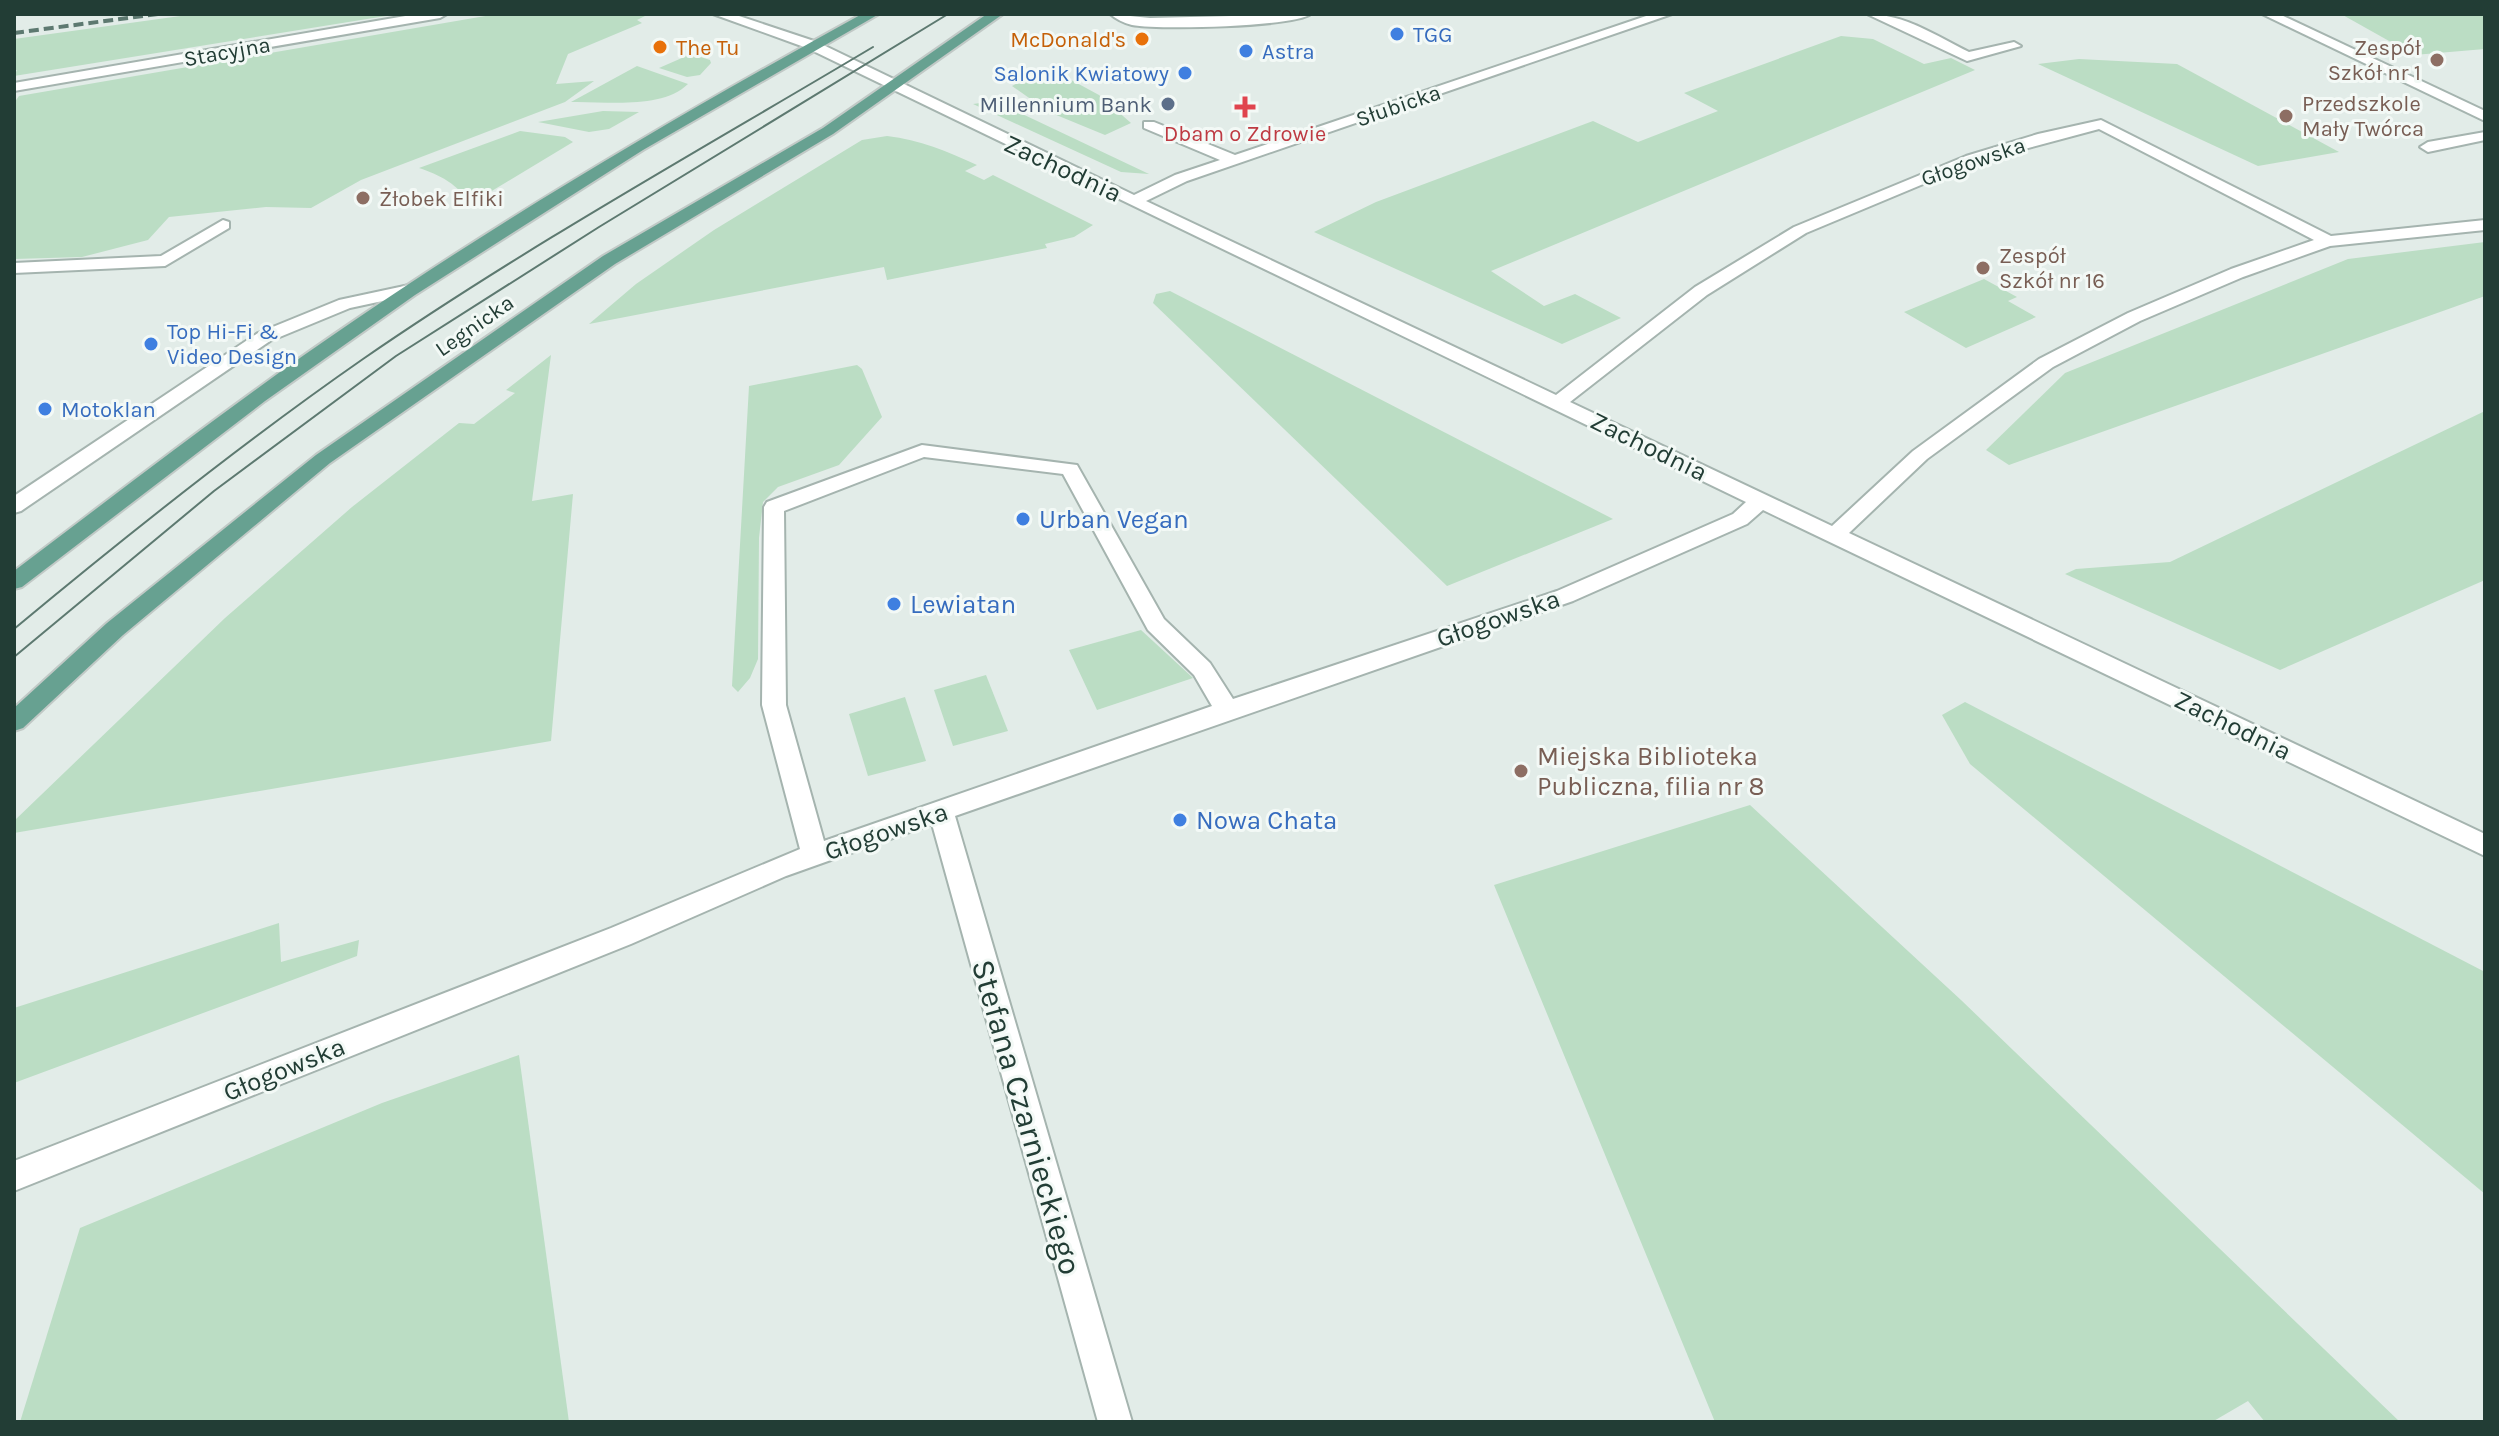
<svg xmlns="http://www.w3.org/2000/svg" width="2499" height="1436" font-family="Karla,sans-serif">
	<style>
		.green { fill: #bbddc4 }
		.lines { fill: none; stroke-linecap: round; stroke-linejoin: round }
		.minor-casing { stroke: #a5b4af; stroke-width: 4 }
		.major-casing { stroke: #c1c9c6; stroke-width: 4 }
		.minor { fill: #fff; fill-rule: evenodd }
		.major { fill: #67a191; fill-rule: evenodd }
		.tram { stroke: #5d7970; stroke-width: 2 }
		.rail { stroke: #5d7970; stroke-width: 4; stroke-dasharray: 10 5; stroke-linecap: butt }
		.shop-dot { fill: #3f7fe0; stroke: #f3f9f6; stroke-width: 3 }
		.food-dot { fill: #e8710a; stroke: #f3f9f6; stroke-width: 3 }
		.education-dot { fill: #8d6e63; stroke: #f3f9f6; stroke-width: 3 }
		.service-dot { fill: #5c6f8a; stroke: #f3f9f6; stroke-width: 3 }
		.health-dot { fill: #e0444e; stroke: #f3f9f6; stroke-width: 3 }
		.labels { text-anchor: middle; stroke-width: 6; stroke-linejoin: round; paint-order: stroke }
		.far-shop-label { font-size: 22px; fill: #366cbe; stroke: #f3f9f6; text-anchor: start }
		.far-food-label { font-size: 22px; fill: #c56008; stroke: #f3f9f6; text-anchor: end }
		.far-education-label { font-size: 22px; fill: #785e54; stroke: #f3f9f6; text-anchor: start }
		.far-street-label { font-size: 22px; fill: #223d35; stroke: #f3f9f6 }
		.far-service-label { font-size: 22px; fill: #4e5e75; stroke: #f3f9f6; text-anchor: end }
		.far-health-label { font-size: 22px; fill: #be3a42; stroke: #f3f9f6 }
		.street-label { font-size: 26px; fill: #223d35; stroke: #f3f9f6 }
		.shop-label { font-size: 26px; fill: #366cbe; stroke: #f3f9f6; text-anchor: start }
		.education-label { font-size: 26px; fill: #785e54; stroke: #f3f9f6; text-anchor: start }
		.near-street-label { font-size: 32px; fill: #223d35; stroke: #f3f9f6 }
	</style>
	<rect width="100%" height="100%" fill="#e2ece8"/>
	<!-- green -->
	<g class="green">
		<path d="M195,14H398L14,76L17,70H14V39Z"/>
		<path d="M497,14H649L637,20L642,23L568,54L556,84L594,81L565,102L361,180L311,208L266,207L169,217L148,240L82,257L14,259V103L19,96Z"/>
		<path d="M2341,14H2485V49L2414,55Z"/>
		<path d="M1841,36L1873,39L1924,64L1951,58L1975,70L1491,271L1544,306L1575,294L1621,318L1562,344L1314,232L1376,202L1593,121L1638,142L1718,111L1684,93Z"/>
		<path d="M691,54L710,60L711,63L700,75L687,77L659,68Z"/>
		<path d="M2079,59L2177,64L2339,152L2258,166L2038,64Z"/>
		<path d="M637,66L688,84C661,110 606,101 571,102Z"/>
		<path d="M1062,75L1099,95L1131,123L1105,135L1049,112L1012,86L1027,78Z"/>
		<path d="M995,101L1149,174L1121,172L973,104Z"/>
		<path d="M603,111L639,112L609,129L589,132L538,122Z"/>
		<path d="M520,131L565,137L573,142L470,204C458,184 440,175 419,168Z"/>
		<path d="M887,136C920,140 947,151 977,165L965,171L984,180L993,175L1093,225L1074,237L1045,244L1047,248L887,280L884,267L589,324L636,284L714,230L862,140Z"/>
		<path d="M2485,242V296L2009,465L1986,450L2065,373L2348,259Z"/>
		<path d="M1984,279L2017,297L2008,301L2036,317L1966,348L1904,312Z"/>
		<path d="M1170,291L1613,519L1447,586L1153,303L1156,294Z"/>
		<path d="M551,355L532,501L573,494L551,741L14,833V821L225,618L352,507L459,423L474,424L515,393L506,390Z"/>
		<path d="M857,365L862,369L882,417L839,465L778,487L763,502L759,538L758,659L750,678L738,692L732,686L749,386Z"/>
		<path d="M2485,411V580L2280,670L2065,574L2076,569L2170,562Z"/>
		<path d="M1141,630L1193,678L1097,710L1069,650Z"/>
		<path d="M986,675L1008,731L953,746L934,690Z"/>
		<path d="M905,697L926,761L868,776L849,714Z"/>
		<path d="M1965,702L2485,972V1194L1970,764L1942,715Z"/>
		<path d="M1750,805L1961,1000L2400,1422H2265L2248,1401L2212,1422H1715L1494,885Z"/>
		<path d="M279,923L281,962L359,940L357,956L14,1083V1008Z"/>
		<path d="M519,1055L569,1422H20L80,1228L382,1103Z"/>
	</g>
	<g class="lines">
		<defs>
			<g id="minor">
				<path d="M417,14H447L440,18L14,91V83Z"/>
				<path d="M713,14H733L817,42L1134,195L1175,175L1220,160L1144,128V122H1154L1235,155L1652,14H1672L1187,181L1146,201L1556,395L1695,287L1794,227L1966,156L2038,134L2101,120L2331,236L2485,220V230L2330,246L2243,277L2140,321L2053,367L1927,459L1849,533L2485,834V856L1763,510L1747,524L1573,601L955,816L1132,1422H1098L932,824L786,876L631,944L14,1191V1161L611,928L800,849L762,705L764,507L767,502L922,445L1077,465L1164,619L1210,663L1233,699L1557,591L1733,514L1746,502L807,48ZM2099,129L2314,240L2231,269L2128,313L2039,359L1913,451L1832,526L1570,402L1707,295L1806,233L1976,162ZM924,457L1063,474L1148,630L1194,675L1212,706L824,841L786,705L784,511Z"/>
				<path d="M1110,14L1150,18L1311,14C1293,27 1158,30 1132,25C1124,23 1116,19 1110,14Z"/>
				<path d="M1867,14C1905,14 1936,36 1969,52L2014,42L2021,46L1967,61Z"/>
				<path d="M2262,14H2279L2485,111V121Z"/>
				<path d="M2485,132V140L2428,152L2420,147L2428,142Z"/>
				<path d="M223,220L229,222V228L165,266L14,273V263L161,256Z"/>
				<path d="M409,285L418,290L415,294L350,308L270,341L21,511L14,513V496L258,333L339,300Z"/>
			</g>
			<g id="major">
				<path d="M862,14H879L643,150L415,295L265,401L22,587L14,589V571C127,486 238,399 355,320C518,209 689,109 862,14Z"/>
				<path d="M987,14H1003L833,134L615,264L330,463L123,635L23,728L14,731V708L107,623L316,455L603,256L823,128Z"/>
			</g>
		</defs>
		<!-- minor casing -->
		<use href="#minor" class="minor-casing"/>
		<!-- major casing -->
		<use href="#major" class="major-casing"/>
		<!-- minor -->
		<use href="#minor" class="minor"/>
		<!-- major -->
		<use href="#major" class="major"/>
		<!-- tram -->
		<g class="tram">
			<path d="M14,629C127,535 242,443 363,359C527,246 702,149 873,47"/>
			<path d="M14,657L214,491L396,356L599,227L948,14"/>
		</g>
		<!-- rail -->
		<path class="rail" d="M14,33L158,14"/>
	</g>
	<!-- markers -->
	<g class="shop-dot">
		<circle cx="1397" cy="34" r="8"/>
		<circle cx="1246" cy="51" r="8"/>
		<circle cx="1185" cy="73" r="8"/>
		<circle cx="151" cy="344" r="8"/>
		<circle cx="45" cy="409" r="8"/>
		<circle cx="1023" cy="519" r="8"/>
		<circle cx="894" cy="604" r="8"/>
		<circle cx="1180" cy="820" r="8"/>
	</g>
	<g class="food-dot">
		<circle cx="1142" cy="39" r="8"/>
		<circle cx="660" cy="47" r="8"/>
	</g>
	<g class="education-dot">
		<circle cx="2437" cy="60" r="8"/>
		<circle cx="2286" cy="116" r="8"/>
		<circle cx="363" cy="198" r="8"/>
		<circle cx="1983" cy="268" r="8"/>
		<circle cx="1521" cy="771" r="8"/>
	</g>
	<circle class="service-dot" cx="1168" cy="104" r="8"/>
	<path class="health-dot" d="M1241 95h8v8h8v8h-8v8h-8v-8h-8v-8h8z"/>
	<g class="labels">
		<!-- far-shop labels -->
		<g class="far-shop-label">
			<text x="1413" y="42">TGG</text>
			<text x="1262" y="59">Astra</text>
			<text x="1169" y="81" text-anchor="end">Salonik Kwiatowy</text>
			<text x="167" y="339">Top Hi-Fi &amp;<tspan x="167" dy="25">Video Design</tspan></text>
			<text x="61" y="417">Motoklan</text>
		</g>
		<!-- far-food labels -->
		<g class="far-food-label">
			<text x="1126" y="47">McDonald's</text>
			<text x="676" y="55" text-anchor="start">The Tu</text>
		</g>
		<!-- far-education labels -->
		<g class="far-education-label">
			<text x="2421" y="55" text-anchor="end">Zespół<tspan x="2421" dy="25">Szkół nr 1</tspan></text>
			<text x="2302" y="111">Przedszkole<tspan x="2302" dy="25">Mały Twórca</tspan></text>
			<text x="379" y="206">Żłobek Elfiki</text>
			<text x="1999" y="263">Zespół<tspan x="1999" dy="25">Szkół nr 16</tspan></text>
		</g>
		<!-- far-street labels -->
		<g class="far-street-label">
			<text transform="translate(227 51) rotate(-10)" y="8">Stacyjna</text>
			<text transform="translate(1398 105) rotate(-19)" y="8">Słubicka</text>
			<text transform="translate(1973 161) rotate(-19)" y="8">Głogowska</text>
			<text transform="translate(474 325) rotate(-35)" y="8">Legnicka</text>
		</g>
		<!-- far-service labels -->
		<g class="far-service-label">
			<text x="1152" y="112">Millennium Bank</text>
		</g>
		<!-- far-health labels -->
		<g class="far-health-label">
			<text x="1245" y="141">Dbam o Zdrowie</text>
		</g>
		<!-- street labels -->
		<g class="street-label">
			<text transform="translate(1063 168) rotate(25)" y="9">Zachodnia</text>
			<text transform="translate(1649 446) rotate(26)" y="9">Zachodnia</text>
			<text transform="translate(1498 618) rotate(-19)" y="9">Głogowska</text>
			<text transform="translate(2233 725) rotate(26)" y="9">Zachodnia</text>
			<text transform="translate(886 831) rotate(-19)" y="9">Głogowska</text>
			<text transform="translate(284 1069) rotate(-22)" y="9">Głogowska</text>
		</g>
		<!-- shop labels -->
		<g class="shop-label">
			<text x="1039" y="528">Urban Vegan</text>
			<text x="910" y="613">Lewiatan</text>
			<text x="1196" y="829">Nowa Chata</text>
		</g>
		<!-- education labels -->
		<g class="education-label">
			<text x="1537" y="765">Miejska Biblioteka<tspan x="1537" dy="30">Publiczna, filia nr 8</tspan></text>
		</g>
		<!-- near-street labels -->
		<g class="near-street-label">
			<text transform="translate(1027 1117) rotate(74)" y="11">Stefana Czarnieckiego</text>
		</g>
	</g>
	<!-- border -->
	<rect width="2499" height="1436" fill="none" stroke="#223d35" stroke-width="32"/>
</svg>
